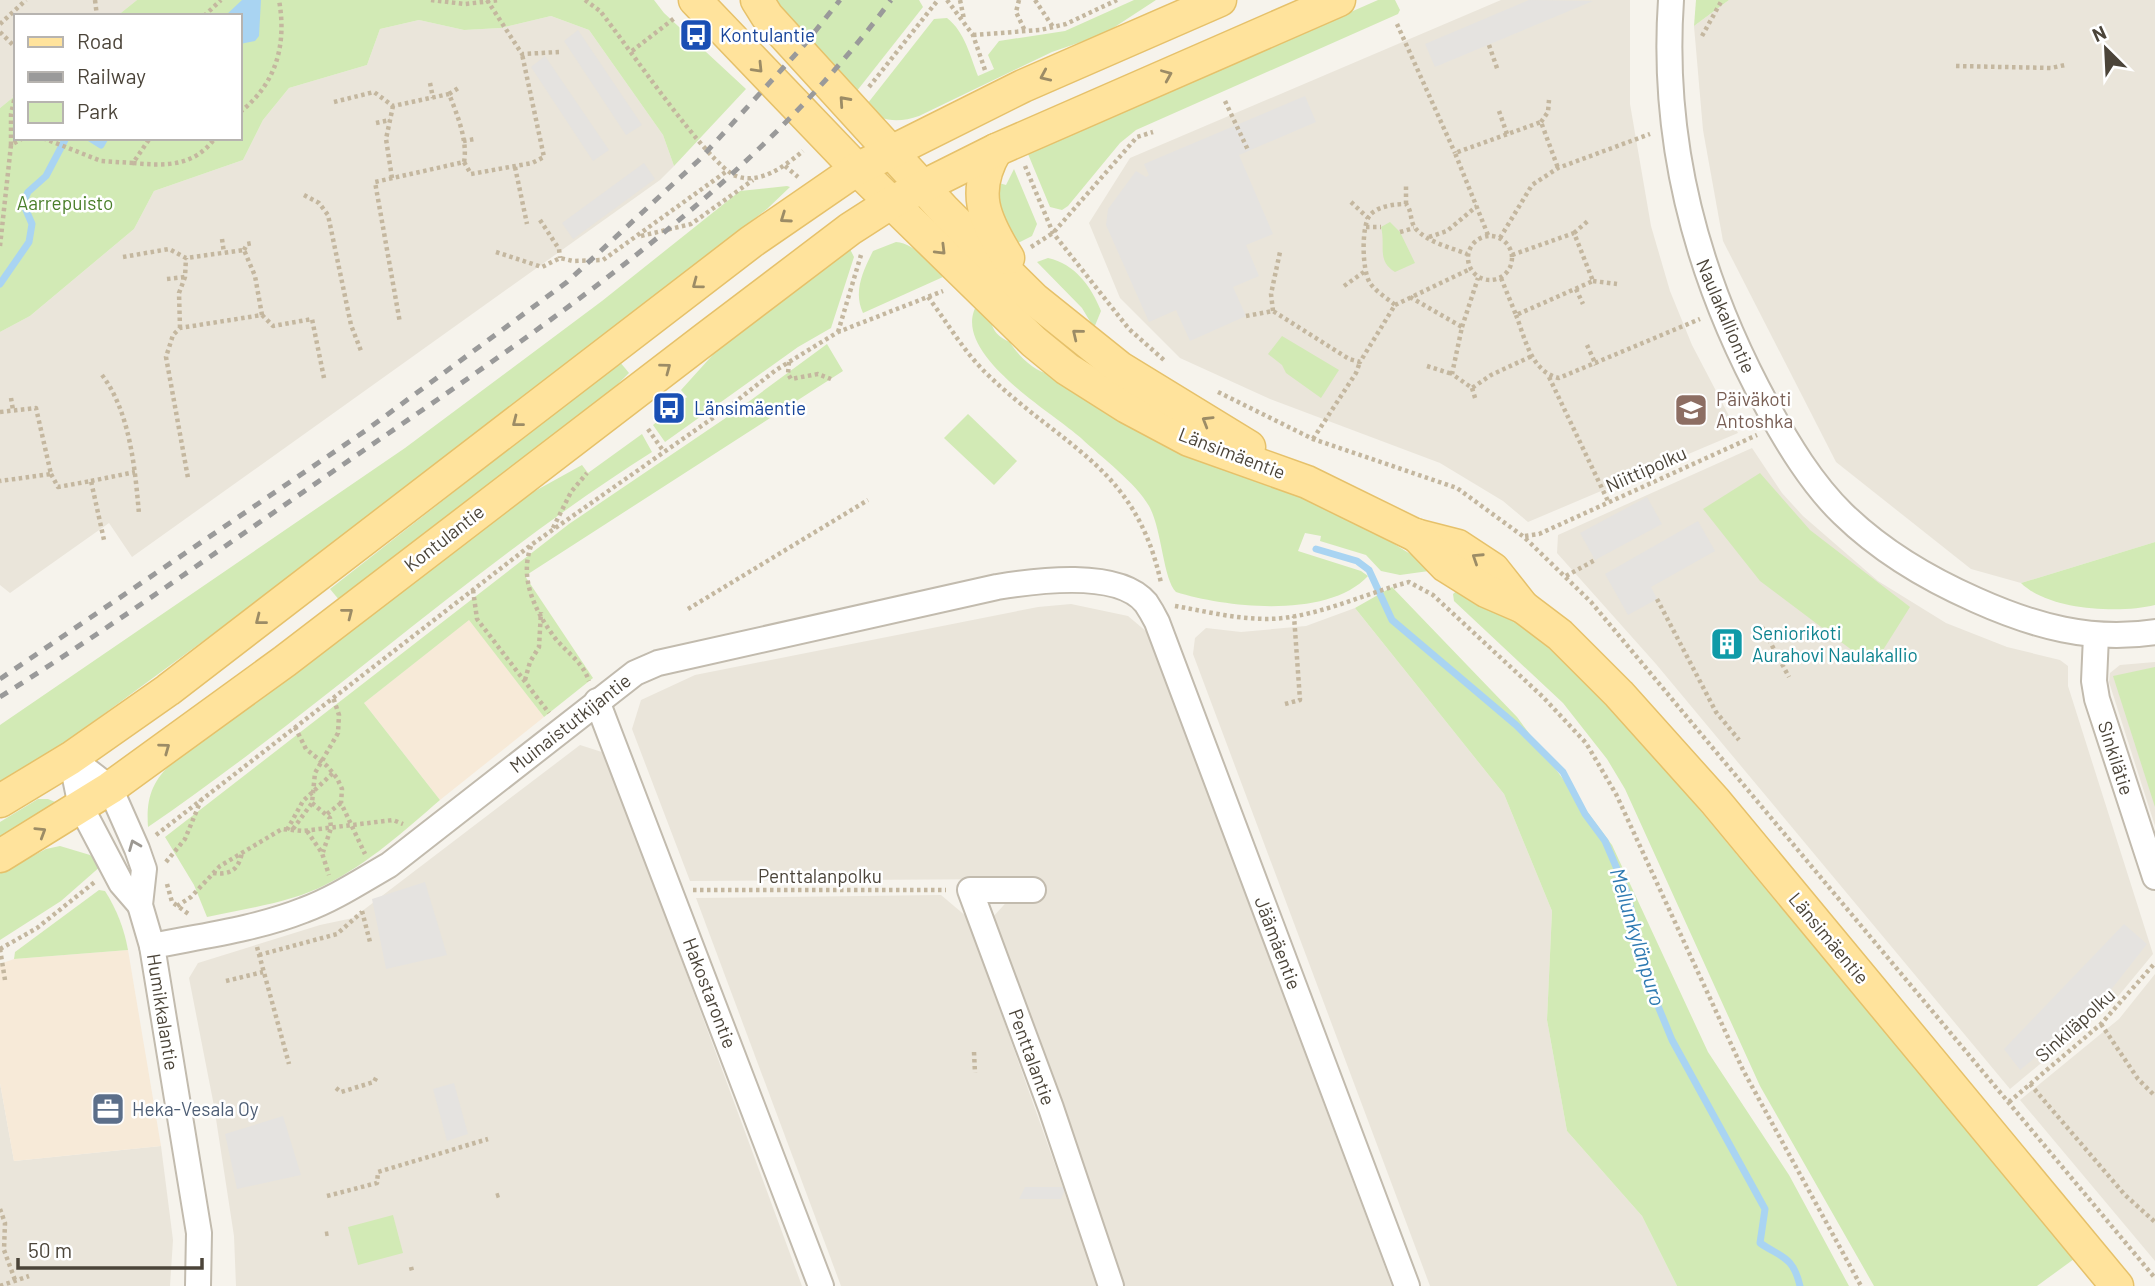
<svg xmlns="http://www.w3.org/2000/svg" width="2155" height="1286" font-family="Barlow,sans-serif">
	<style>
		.residential { fill: #eae5da }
		.commercial { fill: #f7ead8 }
		.green { fill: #d2eab5 }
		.parking { fill: #e5e3e0 }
		.water { fill: #a9d4f2 }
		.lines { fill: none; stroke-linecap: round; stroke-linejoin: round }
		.stream { stroke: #a9d4f2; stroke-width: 7 }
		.minor-casing { stroke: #c2bbae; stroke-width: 28 }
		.major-casing { stroke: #e6c16a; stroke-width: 35 }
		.path { stroke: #c4b79f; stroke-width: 4.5; stroke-dasharray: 3.5 3.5; stroke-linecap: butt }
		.minor { stroke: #fff; stroke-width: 24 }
		.major { stroke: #ffe39c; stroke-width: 32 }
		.rail { stroke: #9a9a9a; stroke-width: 5; stroke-dasharray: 9 9; stroke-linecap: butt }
		.oneway { stroke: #9c8c66 }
		.oneway2 { stroke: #9c9892 }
		.labels { text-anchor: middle; stroke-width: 5; stroke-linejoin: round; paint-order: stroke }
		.transit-label { font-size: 19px; fill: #164399; stroke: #fff; text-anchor: start }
		.park-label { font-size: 19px; fill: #4a7f2a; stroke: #fff }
		.street-label { font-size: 19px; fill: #4b4439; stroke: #fff }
		.education-label { font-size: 19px; fill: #785e54; stroke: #fff; text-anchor: start }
		.culture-label { font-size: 19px; fill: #0d838f; stroke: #fff; text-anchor: start }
		.service-label { font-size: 19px; fill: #4e5e75; stroke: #fff; text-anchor: start }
		.water-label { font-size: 21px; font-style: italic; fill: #2e7ab2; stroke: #fff }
	</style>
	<rect width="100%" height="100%" fill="#f6f3ec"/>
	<!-- residential -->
	<g class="residential">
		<path d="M0,0H137L117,16H16V95L0,108Z"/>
		<path d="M1501,0H1630V104L1651,226L1670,291L1692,345L1738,433L1528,522L1503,501L1440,463L1270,399L1180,358L1120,298L1089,223L1130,158Z"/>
		<path d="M1729,0H2155V542L2021,583L1971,569L1836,462L1723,241L1703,130L1694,26Z"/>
		<path d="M551,16L589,30L663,135L674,166L660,180L132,557L109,523L10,593L0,585V332L30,316L134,229L154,191L243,160L263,120L289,88L367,65L380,29L419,20L464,30L501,28Z"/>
		<path d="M1752,448L1782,493L1803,516L1878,581L1946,623L2007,647L2060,660L2068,666V686L2153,954L2111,1005L2010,1089L1656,664L1557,553L1558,535Z"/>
		<path d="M1071,604L1128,616L1147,632L1392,1286H1123L992,918L1013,895L1036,879L690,881L632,729L641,700L695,675L1038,607Z"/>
		<path d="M1355,608L1504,794L1552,911L1547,1020L1567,1131L1642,1216L1677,1286H1430L1193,654L1195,638L1206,628L1241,632L1306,626Z"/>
		<path d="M2155,662V826L2109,682L2110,673L2120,665Z"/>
		<path d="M580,745L605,753L802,1286H236L234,1236L214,1106L189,978L198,963L320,925L353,918Z"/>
		<path d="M941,895L967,917L1098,1286H841L696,898Z"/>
		<path d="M2155,974V1261L2020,1100L2119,1019Z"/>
		<path d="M0,1083L14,1161L161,1146L173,1240L170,1286H0Z"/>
	</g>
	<!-- commercial -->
	<g class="commercial">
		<path d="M469,619L544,717L440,800L364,703Z"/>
		<path d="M128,950L161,1146L14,1161L0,1083V964L14,959Z"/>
	</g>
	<!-- green -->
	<g class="green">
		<path d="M137,0H654L664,13L746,89L674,166L663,135L589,30L551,16L501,28L464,30L419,20L380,29L367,65L289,88L263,120L243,160L154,191L134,229L30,316L0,332V108L16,95V138H240V16H117Z"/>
		<path d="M763,0H919L923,7L856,92Z"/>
		<path d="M1134,0H1156L1104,34L1052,52L919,116C899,123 881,122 864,108L934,19L947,18C965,32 970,56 978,76L994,69L988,55L999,41L1065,31Z"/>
		<path d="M1378,0H1395L1400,10L1398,14L1136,130L1120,143L1068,206L1062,210L1050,207L1028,154Z"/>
		<path d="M1696,0H1729L1694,26Z"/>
		<path d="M1014,169L1037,224L1032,236L1018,243C999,223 996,209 999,183L1006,185Z"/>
		<path d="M787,186L790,187L767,209L326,551L48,755L0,783V725L405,448L602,301L740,191Z"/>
		<path d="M1390,222L1400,232L1415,263L1395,272C1376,260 1386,246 1381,227Z"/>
		<path d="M896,242C916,244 930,263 943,277L863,313C853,292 863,271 873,251Z"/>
		<path d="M850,249L854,257L831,328L798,347L665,442L653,425L687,397L681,390L728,338Z"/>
		<path d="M1048,258C1075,264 1091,286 1101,311L1094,328L1082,308L1037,262Z"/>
		<path d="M980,300C997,318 984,331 1010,342C1017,355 1036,373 1050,374L1375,532L1436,570L1400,575L1381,571L1366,555L1320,541L1321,536L1305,533L1298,551L1361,571L1368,576C1328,619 1227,608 1176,592C1163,579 1162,529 1149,506C1136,483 1101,457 1081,438C1051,411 942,349 980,300Z"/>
		<path d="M1282,336L1339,370L1321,398L1286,373L1282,365L1268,354Z"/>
		<path d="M827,344L843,371L525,576L593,678L544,717L469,620L364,703L440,800C404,831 369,863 327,884C291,903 247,908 207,917L194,885L165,837L569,524L736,411Z"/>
		<path d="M620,362L629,373L610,392L340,601L330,589Z"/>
		<path d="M968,414L1017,461L994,485L944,438Z"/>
		<path d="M642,434L652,452C475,564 321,709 148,827C146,798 152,781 173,762L517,501L582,465L588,473Z"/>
		<path d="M1760,473L1810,530L1910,607L1873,666L1760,581L1703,509Z"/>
		<path d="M2155,542V605C2119,614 2048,610 2021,583Z"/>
		<path d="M1392,587L1517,717L1612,845L1708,1052L1789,1175L1849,1286H1677L1642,1216L1567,1131L1547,1020L1552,911L1504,794L1355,608Z"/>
		<path d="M1460,588C1519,617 1566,661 1613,706L2074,1259L2037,1286H1874L1760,1086L1625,789L1607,759L1563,703L1454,601L1453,594Z"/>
		<path d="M2155,667V807L2113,676Z"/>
		<path d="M38,799H48L60,804L0,842V822Z"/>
		<path d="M60,846L90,855L102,865L61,901L0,940V873L46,849Z"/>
		<path d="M99,890L105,891C117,910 124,928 128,950L14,959L15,952Z"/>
		<path d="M393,1215L403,1253L358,1265L348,1227Z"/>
	</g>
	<!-- parking -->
	<g class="parking">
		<path d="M1529,0L1593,1L1435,67L1425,44Z"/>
		<path d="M578,30L642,125L626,135L564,41Z"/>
		<path d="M545,56L609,150L593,161L531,67Z"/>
		<path d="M1305,96L1316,122L1239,155L1273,234L1246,245L1259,276L1233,287L1246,316L1190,341L1176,310L1149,322L1106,225L1108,209L1136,171L1146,177L1149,175L1144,164Z"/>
		<path d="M644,163L655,179L573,239L562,223Z"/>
		<path d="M1647,497L1662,524L1595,560L1580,533Z"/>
		<path d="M1698,521L1715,551L1651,587L1657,599L1628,615L1605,574Z"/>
		<path d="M425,882L447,955L386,969L372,899Z"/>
		<path d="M2124,924L2147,944L2099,1005L2020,1070L2004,1049Z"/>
		<path d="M454,1083L468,1134L447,1141L433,1089Z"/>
		<path d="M283,1116L301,1175L237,1189L225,1134Z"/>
		<path d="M1025,1187H1066L1061,1199H1019Z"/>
	</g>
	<!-- water -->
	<path class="water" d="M242,0H261L259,36L255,41L240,44V16H225Z"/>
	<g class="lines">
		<!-- stream -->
		<g class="stream">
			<path d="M90,138L101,145L105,138"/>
			<path d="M0,284L29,242L32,224L23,203L28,192L46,176L66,138"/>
			<path d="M1316,549L1357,561L1369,570L1392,620L1516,725L1563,772L1585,814L1605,841L1627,892L1649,984L1672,1040L1765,1209L1760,1243C1782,1258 1793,1256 1800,1286"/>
		</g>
		<defs>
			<g id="minor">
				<path d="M1671,0C1661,144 1698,280 1767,406C1788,444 1812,484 1843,514C1882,552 1926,578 1976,600C2034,626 2091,642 2155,632"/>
				<path d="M2096,636L2094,681L2097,699L2155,877"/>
				<path d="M597,701L821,1286"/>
				<path d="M71,758L110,788L137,849L144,869L140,905L152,946L199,1233L198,1286"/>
				<path d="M71,758L81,807L121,883L140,905"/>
				<path d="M1033,890H970L1051,1108L1111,1286"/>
				<path d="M152,946C202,936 256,929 304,910C334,899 361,881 389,865L635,673L658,663L997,587C1034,581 1118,569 1146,603C1150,609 1154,616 1157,622L1407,1286"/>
			</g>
			<g id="major">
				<path d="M695,0L857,169L1034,342L1067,369L1127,407L1189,440L1307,482L1415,535L1458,546L1493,569L1523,607"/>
				<path d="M757,0L767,16L945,211L1034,299L1120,368L1249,447"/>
				<path d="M996,150C971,192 984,219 1008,258"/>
				<path d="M1416,535L1446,566L1486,591L1523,607L1560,635L1619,694L1715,801L2117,1286"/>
				<path d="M0,801L71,758L168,690L751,242L857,169L1023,86L1220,0"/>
				<path d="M0,856L110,788L285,661L705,339L850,229L892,202L996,150L1339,0"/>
			</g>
		</defs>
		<!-- minor casing -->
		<use href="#minor" class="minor-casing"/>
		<!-- major casing -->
		<use href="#major" class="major-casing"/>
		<!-- path -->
		<g class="path">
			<path d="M95,0L97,16"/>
			<path d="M431,0L465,4L500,0"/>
			<path d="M487,0L522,54L559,52"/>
			<path d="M585,0L600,11C625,42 708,165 736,176C760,185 785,166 803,151"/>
			<path d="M947,0L973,35L986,73"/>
			<path d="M960,0L964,19"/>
			<path d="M1019,0L1016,12L1025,31"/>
			<path d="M1035,0L1053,27"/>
			<path d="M204,16L221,0"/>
			<path d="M0,24L26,0"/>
			<path d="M1397,24L1455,153"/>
			<path d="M0,32L16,48"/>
			<path d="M973,35L1040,30L1066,24L1117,0"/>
			<path d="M1702,36L1722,0"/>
			<path d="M1489,45L1498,71"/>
			<path d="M632,51L676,17"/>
			<path d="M1956,66L2051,68L2065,65"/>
			<path d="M430,83L433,98"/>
			<path d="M869,87L938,0"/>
			<path d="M449,94L460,87"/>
			<path d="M1225,101L1248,150"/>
			<path d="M334,102L374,92L393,106L449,94C457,114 468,141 464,162L375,182L400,323"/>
			<path d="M1499,111L1507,134"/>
			<path d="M240,112C276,84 287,45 279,0"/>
			<path d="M1541,122L1548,112L1549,100"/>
			<path d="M376,123L390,120"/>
			<path d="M43,138L101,161L133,163L150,138"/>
			<path d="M463,141L475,139"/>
			<path d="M11,145V114L16,92"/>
			<path d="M464,162L471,174L532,163L544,157L522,54"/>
			<path d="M133,163C165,166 194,167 215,138"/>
			<path d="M785,166L798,177"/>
			<path d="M1025,166L1053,233L1129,329L1165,361"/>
			<path d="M515,167L527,224"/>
			<path d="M392,178L386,139L393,106"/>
			<path d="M304,195L319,203L328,215L351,325L361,351"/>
			<path d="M1351,202L1368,218"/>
			<path d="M1406,204V185"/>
			<path d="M540,220L559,249L560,258"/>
			<path d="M1366,227H1381"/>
			<path d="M1400,232L1414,228"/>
			<path d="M1574,233L1589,220"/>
			<path d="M1488,235L1455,153L1541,122L1558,168"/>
			<circle cx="1490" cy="258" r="22"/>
			<path d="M641,236L691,224L753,180"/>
			<path d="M1429,237L1447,231L1477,206"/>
			<path d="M1500,238L1532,185L1558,168L1650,134"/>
			<path d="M222,239L224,253"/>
			<path d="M0,246L11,145L23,138"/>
			<path d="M1031,247L1053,233L1137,137L1153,132"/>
			<path d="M244,250L247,244L252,243"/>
			<path d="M496,252L542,267L560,258L573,261L603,260L727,171"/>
			<path d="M123,257L169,249L186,258L244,250L255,276L262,315L180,328L173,335L166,357L188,478"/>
			<path d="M1501,278L1516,315L1593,281L1574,233L1512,255"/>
			<path d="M167,279L185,277"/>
			<path d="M1593,281L1617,284"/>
			<path d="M1344,286L1364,272"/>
			<path d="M1576,289L1583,304"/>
			<path d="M928,297C947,322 964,352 987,374C1063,448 1136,466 1161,583"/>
			<path d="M1410,297L1462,327L1452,374L1472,388L1491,375L1532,356"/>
			<path d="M1395,305L1470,269"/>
			<path d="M1273,311L1271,294L1280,252"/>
			<path d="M262,315L273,326L312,319L324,378"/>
			<path d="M1516,315C1525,338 1531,372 1559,378L1700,319"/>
			<path d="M1246,316L1273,311L1349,359L1360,362L1395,305C1387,298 1376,292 1370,283C1362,271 1361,226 1370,215C1378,206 1395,204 1406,204C1413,212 1409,221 1416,229C1427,242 1452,248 1467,254"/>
			<path d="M1462,327L1478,278"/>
			<path d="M180,328L179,293L185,277L186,258"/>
			<path d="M838,332L861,255"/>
			<path d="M1587,345L1596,365"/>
			<path d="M789,362L788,374L791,379L818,374L831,379"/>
			<path d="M1427,366L1452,374"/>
			<path d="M102,375C130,412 135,468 139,514"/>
			<path d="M1549,377L1608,501"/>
			<path d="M1472,388L1476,401"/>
			<path d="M1218,392L1313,439L1457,488L1524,537L1591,602L2155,1278"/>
			<path d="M11,398L13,410"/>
			<path d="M0,412L36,408L51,474L0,481"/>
			<path d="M648,429L664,452"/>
			<path d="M1313,439L1356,373L1360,362"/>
			<path d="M51,474L58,487L91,481L104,540"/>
			<path d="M91,481L135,472"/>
			<path d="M553,528L571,492L587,473"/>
			<path d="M1525,536L1539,534L1757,435"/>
			<path d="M531,546C519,579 535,611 555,638C568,654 582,661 589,681"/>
			<path d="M1566,576L1595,560"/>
			<path d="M473,590L477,619L549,713"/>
			<path d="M1657,599L1716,712L1739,740"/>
			<path d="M1175,606C1210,612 1247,622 1283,618C1326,613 1367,593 1409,582L1433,595L1543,697L1586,743L1616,794L1743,1070L1861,1286"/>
			<path d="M688,609L868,500"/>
			<path d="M1762,627L1789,677"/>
			<path d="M525,680L530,662L539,647L541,612"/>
			<path d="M1285,704L1300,700L1294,616"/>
			<path d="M295,727L306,749L327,766L337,778L342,789L341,803L365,854"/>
			<path d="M312,803L330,818L331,828L323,852"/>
			<path d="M327,814L341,803"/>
			<path d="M293,829L312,803L315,773L338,733L339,715L333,697"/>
			<path d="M287,830L303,801L333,773"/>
			<path d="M307,831L322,853L329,875"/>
			<path d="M156,835L531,545L730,406L776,370L838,332L943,291"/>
			<path d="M166,862L185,839L201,800"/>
			<path d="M213,873C231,875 238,870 242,853"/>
			<path d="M167,884L172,902L190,915"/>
			<path d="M693,890H946"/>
			<path d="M177,906L191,897L220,866L282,829L303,831L393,820L403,824"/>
			<path d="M362,911L370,942"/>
			<path d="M257,947L289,1064"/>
			<path d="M0,949L37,928L96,881"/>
			<path d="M0,949L5,980"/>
			<path d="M259,955L337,934L362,912"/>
			<path d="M226,981L263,972"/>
			<path d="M2101,1024L2138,1079L2155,1096"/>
			<path d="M974,1052L975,1073"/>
			<path d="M2030,1084L2125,1195L2155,1222"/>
			<path d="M336,1088L341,1092L374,1082L377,1076"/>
			<path d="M2009,1102L2101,1024L2155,963"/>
			<path d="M327,1196L377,1183L378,1172L488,1139"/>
			<path d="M496,1196L502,1194"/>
			<path d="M0,1209L5,1223L4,1250L15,1280"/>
			<path d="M325,1234L331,1233"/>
			<path d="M411,1267L412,1271"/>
			<path d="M0,1286L29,1276"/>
		</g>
		<!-- minor -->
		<use href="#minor" class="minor"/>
		<!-- major -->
		<use href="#major" class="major"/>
		<!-- rail -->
		<g class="rail">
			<path d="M0,679L365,431L567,282L699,160L805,44L840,0"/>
			<path d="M0,697C121,621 237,537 354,457C547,324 750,191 891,0"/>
		</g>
	</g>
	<!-- one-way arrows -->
	<defs><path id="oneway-chevron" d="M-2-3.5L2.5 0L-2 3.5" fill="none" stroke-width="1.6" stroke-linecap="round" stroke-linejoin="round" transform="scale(1.75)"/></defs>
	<g class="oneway">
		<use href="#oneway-chevron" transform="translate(758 68) rotate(46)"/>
		<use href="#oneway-chevron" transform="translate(1167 75) rotate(-23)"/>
		<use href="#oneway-chevron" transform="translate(1045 76) rotate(156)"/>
		<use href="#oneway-chevron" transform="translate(844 101) rotate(-132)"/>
		<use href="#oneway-chevron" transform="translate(785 218) rotate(145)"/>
		<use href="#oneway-chevron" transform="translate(941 250) rotate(45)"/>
		<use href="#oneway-chevron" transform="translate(697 284) rotate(143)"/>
		<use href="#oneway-chevron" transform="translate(1077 334) rotate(-141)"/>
		<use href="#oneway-chevron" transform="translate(666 368) rotate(-37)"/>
		<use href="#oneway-chevron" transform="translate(1207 421) rotate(-149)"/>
		<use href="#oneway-chevron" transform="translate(517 422) rotate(142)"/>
		<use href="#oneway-chevron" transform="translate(1477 558) rotate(-147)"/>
		<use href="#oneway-chevron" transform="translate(348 613) rotate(-38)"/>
		<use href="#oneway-chevron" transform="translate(260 620) rotate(142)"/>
		<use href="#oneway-chevron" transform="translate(165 748) rotate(-36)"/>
		<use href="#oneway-chevron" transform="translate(41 832) rotate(-32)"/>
	</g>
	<use class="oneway2" href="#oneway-chevron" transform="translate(134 845) rotate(-112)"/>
	<!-- icons -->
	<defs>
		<symbol id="bus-square" viewBox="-11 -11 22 22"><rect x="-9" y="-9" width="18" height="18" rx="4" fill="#1a4fb4" stroke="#fff"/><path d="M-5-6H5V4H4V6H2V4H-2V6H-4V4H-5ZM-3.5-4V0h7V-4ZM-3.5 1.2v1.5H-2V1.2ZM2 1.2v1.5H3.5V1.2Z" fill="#fff"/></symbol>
		<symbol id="school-square" viewBox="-11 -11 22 22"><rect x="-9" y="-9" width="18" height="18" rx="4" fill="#8d6e63" stroke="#fff"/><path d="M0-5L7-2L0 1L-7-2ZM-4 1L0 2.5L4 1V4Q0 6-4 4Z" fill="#fff"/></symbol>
		<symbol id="building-square" viewBox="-11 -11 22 22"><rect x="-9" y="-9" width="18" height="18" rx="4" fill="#0f9aa8" stroke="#fff"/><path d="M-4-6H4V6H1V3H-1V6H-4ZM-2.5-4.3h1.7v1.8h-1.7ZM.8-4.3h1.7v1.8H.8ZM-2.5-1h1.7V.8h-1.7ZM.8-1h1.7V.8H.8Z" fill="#fff"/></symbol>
		<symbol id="office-square" viewBox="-11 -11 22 22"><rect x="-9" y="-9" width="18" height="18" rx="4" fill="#5c6f8a" stroke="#fff"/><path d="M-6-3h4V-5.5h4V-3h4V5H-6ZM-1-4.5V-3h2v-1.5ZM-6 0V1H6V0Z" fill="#fff"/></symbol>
	</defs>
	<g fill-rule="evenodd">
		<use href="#bus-square" x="677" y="16" width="38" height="38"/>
		<use href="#bus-square" x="650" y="389" width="38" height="38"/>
		<use href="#school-square" x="1672" y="391" width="38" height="38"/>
		<use href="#building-square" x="1708" y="625" width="38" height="38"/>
		<use href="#office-square" x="89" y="1090" width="38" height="38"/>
	</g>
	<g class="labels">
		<!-- transit labels -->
		<g class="transit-label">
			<text x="720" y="42">Kontulantie</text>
			<text x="694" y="415">Länsimäentie</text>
		</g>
		<!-- park labels -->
		<g class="park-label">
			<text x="65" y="210">Aarrepuisto</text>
		</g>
		<!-- street labels -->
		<g class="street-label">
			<text transform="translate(1726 316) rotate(67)" y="7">Naulakalliontie</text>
			<text transform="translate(1232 453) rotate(21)" y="7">Länsimäentie</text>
			<text transform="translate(1646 469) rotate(-24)" y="7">Niittipolku</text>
			<text transform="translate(444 538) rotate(-38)" y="7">Kontulantie</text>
			<text transform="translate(570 723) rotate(-38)" y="7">Muinaistutkijantie</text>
			<text transform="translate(2116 758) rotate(72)" y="7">Sinkilätie</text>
			<text x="820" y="883">Penttalanpolku</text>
			<text transform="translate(1829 938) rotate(50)" y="7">Länsimäentie</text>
			<text transform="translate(1278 943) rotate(69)" y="7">Jäämäentie</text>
			<text transform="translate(710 993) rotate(69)" y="7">Hakostarontie</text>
			<text transform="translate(163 1012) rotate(81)" y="7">Humikkalantie</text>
			<text transform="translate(2075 1025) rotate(-42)" y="7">Sinkiläpolku</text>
			<text transform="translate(1032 1057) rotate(70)" y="7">Penttalantie</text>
		</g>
		<!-- education labels -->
		<g class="education-label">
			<text x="1716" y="406">Päiväkoti<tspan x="1716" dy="22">Antoshka</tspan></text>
		</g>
		<!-- culture labels -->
		<g class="culture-label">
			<text x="1752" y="640">Seniorikoti<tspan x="1752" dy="22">Aurahovi Naulakallio</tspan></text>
		</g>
		<!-- service labels -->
		<g class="service-label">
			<text x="132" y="1116">Heka-Vesala Oy</text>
		</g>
		<!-- water labels -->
		<g class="water-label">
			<text transform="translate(1637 937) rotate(73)" y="7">Mellunkylänpuro</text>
		</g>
	</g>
	<!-- legend -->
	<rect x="14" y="14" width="228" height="126" fill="#ffffff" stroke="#b7b4b0" stroke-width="2"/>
	<rect x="28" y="37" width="35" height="10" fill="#ffe39c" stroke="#b7b4b0" stroke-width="2"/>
	<text x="77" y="49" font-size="21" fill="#4b4439">Road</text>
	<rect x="28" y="72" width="35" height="10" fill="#9a9a9a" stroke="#b7b4b0" stroke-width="2"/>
	<text x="77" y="84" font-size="21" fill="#4b4439">Railway</text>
	<rect x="28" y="102" width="35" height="21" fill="#d2eab5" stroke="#b7b4b0" stroke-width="2"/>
	<text x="77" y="119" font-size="21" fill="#4b4439">Park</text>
	<!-- north arrow -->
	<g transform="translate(2106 49) rotate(336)" stroke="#ffffff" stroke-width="5" paint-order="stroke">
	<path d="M0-5L12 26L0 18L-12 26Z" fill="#4b4439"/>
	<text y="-10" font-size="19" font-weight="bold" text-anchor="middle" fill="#4b4439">N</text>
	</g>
	<!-- scale -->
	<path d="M18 1258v10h184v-10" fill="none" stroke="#4b4439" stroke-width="3.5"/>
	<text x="28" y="1258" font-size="21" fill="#4b4439" stroke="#ffffff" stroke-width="5" paint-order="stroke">50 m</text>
</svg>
